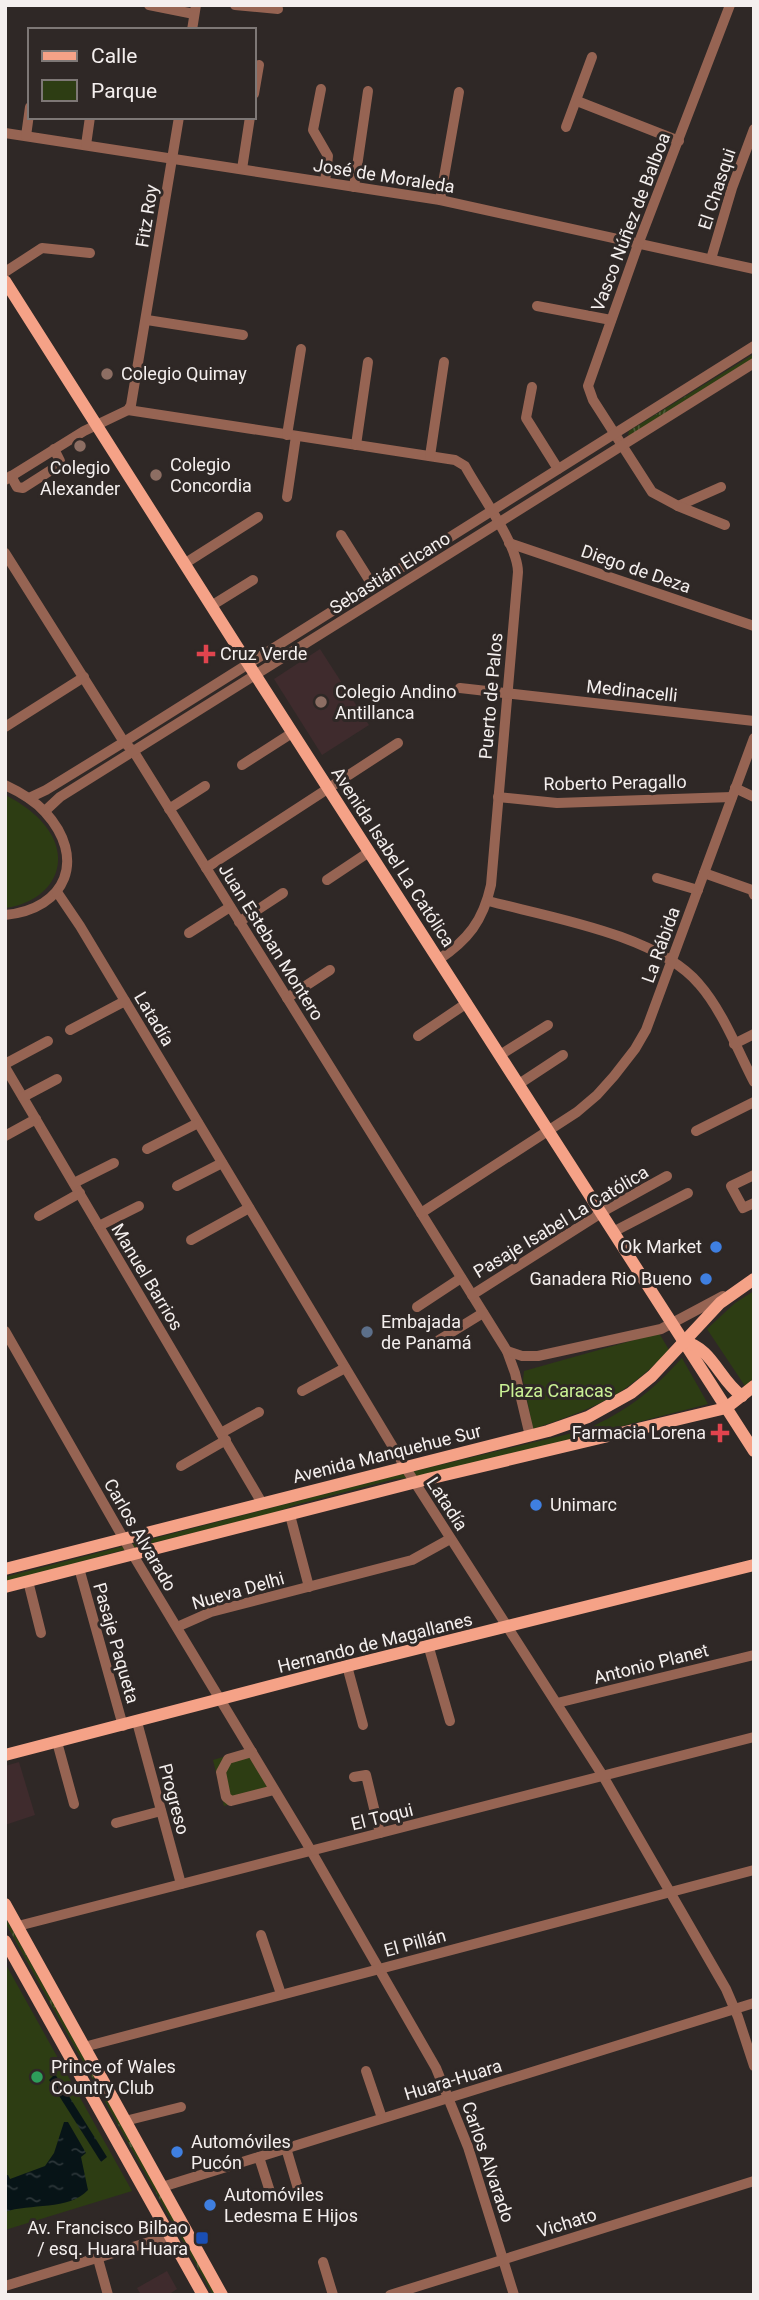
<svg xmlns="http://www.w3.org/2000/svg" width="759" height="2300" font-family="Roboto,sans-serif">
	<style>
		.education { fill: #3f2b2d }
		.grass { fill: url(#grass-tufts) }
		.park { fill: #2d3d13 }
		.water { fill: url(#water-ripples) }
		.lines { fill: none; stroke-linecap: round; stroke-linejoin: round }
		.minor { stroke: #966453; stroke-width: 10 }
		.major { stroke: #f5a287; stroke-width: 12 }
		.education-dot { fill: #8d6e63; stroke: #2f2826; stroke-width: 2.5 }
		.health-dot { fill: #e0444e; stroke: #2f2826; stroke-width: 2.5 }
		.shop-dot { fill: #3f7fe0; stroke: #2f2826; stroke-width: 2.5 }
		.service-dot { fill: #5c6f8a; stroke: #2f2826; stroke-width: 2.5 }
		.leisure-dot { fill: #2e9e5b; stroke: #2f2826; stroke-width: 2.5 }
		.transit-dot { fill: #1a4fb4; stroke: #2f2826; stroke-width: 2.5 }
		.labels { text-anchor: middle; stroke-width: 6; stroke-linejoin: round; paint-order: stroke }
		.street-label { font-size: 18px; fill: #f4efee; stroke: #2f2826 }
		.poi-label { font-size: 18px; fill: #f4efee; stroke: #2f2826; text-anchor: start }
		.park-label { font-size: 18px; fill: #caf195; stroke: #2f2826 }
	</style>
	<defs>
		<pattern id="grass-tufts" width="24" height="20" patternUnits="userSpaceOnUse" patternTransform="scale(1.75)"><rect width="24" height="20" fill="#2d3d13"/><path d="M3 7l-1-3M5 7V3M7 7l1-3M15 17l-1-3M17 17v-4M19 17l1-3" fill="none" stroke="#4c5936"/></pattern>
		<pattern id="water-ripples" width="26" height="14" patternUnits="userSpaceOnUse" patternTransform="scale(1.75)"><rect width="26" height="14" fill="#071417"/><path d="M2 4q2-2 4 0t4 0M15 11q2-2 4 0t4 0" fill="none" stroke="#2c3639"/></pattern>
	</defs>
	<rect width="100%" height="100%" fill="#2f2826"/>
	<!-- education -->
	<g class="education">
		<path d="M320,649L369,725L322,755L274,679Z"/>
		<path d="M19,1762L35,1815L5,1825V1766Z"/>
		<path d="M167,2271L177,2289L168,2295H141L137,2288Z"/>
	</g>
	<!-- grass -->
	<g class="grass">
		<path d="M754,354V361L628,437L629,431Z"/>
		<path d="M5,1917L217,2295H213L5,1922Z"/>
	</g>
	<!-- park -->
	<g class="park">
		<path d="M5,795C24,804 45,820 54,840C69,876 40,904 5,908Z"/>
		<path d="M754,1291V1378L745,1386L707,1329L735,1303Z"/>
		<path d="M659,1333L669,1350C625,1397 592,1409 533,1429L523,1380L524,1371Z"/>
		<path d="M682,1358L708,1404L429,1476L395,1479L295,1505L274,1513L112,1553L5,1583V1577L394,1476L585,1430C628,1410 650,1393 682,1358Z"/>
		<path d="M246,1750L271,1793L224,1806L213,1760Z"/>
		<path d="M5,1963L132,2191L5,2230Z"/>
	</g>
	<!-- water -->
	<g class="water">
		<path d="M55,2074L107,2157L101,2162L49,2080Z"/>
		<path d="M64,2122H68L86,2153L81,2157L88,2190C69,2211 30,2203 5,2212V2175H8L10,2179L45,2166L54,2153Z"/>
	</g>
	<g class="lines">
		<!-- minor -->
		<g class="minor">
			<path d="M149,5L194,14"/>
			<path d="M235,5L278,9"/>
			<path d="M192,30L196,5"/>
			<path d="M321,89L313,130L328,156L325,182"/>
			<path d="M254,94L259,65"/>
			<path d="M577,101L679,141"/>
			<path d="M566,127L592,57"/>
			<path d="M5,133L440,200L754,269"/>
			<path d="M26,136L30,107"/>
			<path d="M86,145L90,117"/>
			<path d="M242,169L250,117"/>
			<path d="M354,187L368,91"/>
			<path d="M440,200L459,92"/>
			<path d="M711,259L732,188L754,129"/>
			<path d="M5,272L42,248L90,253"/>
			<path d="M537,306L611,320"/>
			<path d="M147,320L243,335"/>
			<path d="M532,387L526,418L558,469"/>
			<path d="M128,410L455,460L465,466C479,492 518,545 518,572L491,885C483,921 468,940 438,960"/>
			<path d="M287,435L301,349"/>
			<path d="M356,445L368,362"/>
			<path d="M430,456L444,362"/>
			<path d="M11,476L17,487L23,488L59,465L60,461L54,449"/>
			<path d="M5,480L84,431L128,410L131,405L179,117"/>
			<path d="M287,497L296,436"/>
			<path d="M678,506L721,487"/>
			<path d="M725,525L678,506L652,492L593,400L588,386L639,242L730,5"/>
			<path d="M341,535L373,586"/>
			<path d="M509,543L754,626"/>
			<path d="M5,553L124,742L134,752L507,1351L515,1373L530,1436"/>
			<path d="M184,564L258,517"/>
			<path d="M211,606L253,580"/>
			<path d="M460,688L754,721"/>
			<path d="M5,727L84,677"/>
			<path d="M242,765L292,733"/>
			<path d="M5,785C20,792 34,800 45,812C87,858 67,909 5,915"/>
			<path d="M735,788L754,797"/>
			<path d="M498,797L557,803L732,797"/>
			<path d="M29,798L46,790L124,742L754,346"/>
			<path d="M169,809L205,786"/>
			<path d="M45,811L60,797L754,363"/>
			<path d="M206,868L398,743"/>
			<path d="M704,873L752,890L754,895"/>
			<path d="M657,878L698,890"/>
			<path d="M327,880L369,852"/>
			<path d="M57,892L80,926L405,1467L603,1776L726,1989L738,2017L754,2066"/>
			<path d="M488,901C549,917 658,935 699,984C722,1010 738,1051 754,1082"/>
			<path d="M239,922L283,893"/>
			<path d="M189,933L230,907"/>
			<path d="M287,998L330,970"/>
			<path d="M70,1030L125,1001"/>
			<path d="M418,1036L467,1003"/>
			<path d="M734,1044L754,1034"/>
			<path d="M500,1055L548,1025"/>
			<path d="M5,1064L48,1041"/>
			<path d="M5,1067L262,1503"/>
			<path d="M519,1084L563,1055"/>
			<path d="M23,1097L57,1079"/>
			<path d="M696,1131L754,1102"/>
			<path d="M5,1136L36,1119"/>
			<path d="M147,1149L198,1123"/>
			<path d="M754,1175L731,1186L743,1208L754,1203"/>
			<path d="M74,1183L114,1163"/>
			<path d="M177,1186L222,1163"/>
			<path d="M421,1213L577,1112L597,1095L614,1076L635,1049L646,1030L754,738"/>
			<path d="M39,1216L80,1193"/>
			<path d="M99,1226L139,1206"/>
			<path d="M613,1232L688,1193"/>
			<path d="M191,1240L249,1208"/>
			<path d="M472,1295L609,1208L667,1176"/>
			<path d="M417,1307L461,1278"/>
			<path d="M5,1331L133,1555L306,1842L436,2068L468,2147L514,2295"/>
			<path d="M439,1340L483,1313"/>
			<path d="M507,1351L522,1356H538L661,1329L723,1296"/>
			<path d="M302,1391L345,1368"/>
			<path d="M221,1433L259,1412"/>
			<path d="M181,1466L226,1440"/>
			<path d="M290,1515L309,1587"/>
			<path d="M79,1568L123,1726"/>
			<path d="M28,1581L41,1633"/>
			<path d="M177,1627L211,1612L412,1560L450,1539"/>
			<path d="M429,1648L450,1721"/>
			<path d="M347,1666L363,1725"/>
			<path d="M557,1703L754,1655"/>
			<path d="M137,1722L181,1884"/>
			<path d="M57,1742L74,1804"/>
			<path d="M252,1752L228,1759L221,1772L226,1797L231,1801L274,1790"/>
			<path d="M354,1777L366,1775L380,1833"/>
			<path d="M116,1823L161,1811"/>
			<path d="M18,1926L754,1737"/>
			<path d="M261,1935L281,1994"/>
			<path d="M84,2047L754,1870"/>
			<path d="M366,2071L382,2118"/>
			<path d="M125,2121L181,2107"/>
			<path d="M286,2148L299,2192"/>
			<path d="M259,2157L272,2198"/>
			<path d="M162,2187L754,2003"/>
			<path d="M98,2259L108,2295"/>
			<path d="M323,2262L333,2295"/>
			<path d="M5,2286L169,2236"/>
			<path d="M390,2295L754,2181"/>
		</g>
		<!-- major -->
		<g class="major">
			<path d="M5,281L238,648L754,1451"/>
			<path d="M683,1341C713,1348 719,1380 742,1396"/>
			<path d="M5,1569L548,1431L588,1417L631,1393L652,1376L720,1303L754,1279"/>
			<path d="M5,1587L428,1479L726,1408L754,1386"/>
			<path d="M5,1755L347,1666L754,1565"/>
			<path d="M5,1904L222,2295"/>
			<path d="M5,1941L203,2295"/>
		</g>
	</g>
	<!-- markers -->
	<g class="education-dot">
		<circle cx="107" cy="374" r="7"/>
		<circle cx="80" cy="446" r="7"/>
		<circle cx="156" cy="475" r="7"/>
		<circle cx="321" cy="702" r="7"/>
	</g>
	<g class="health-dot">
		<path d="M202.5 643.5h7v7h7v7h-7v7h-7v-7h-7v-7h7z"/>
		<path d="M716.5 1422.5h7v7h7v7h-7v7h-7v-7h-7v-7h7z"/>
	</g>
	<g class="shop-dot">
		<circle cx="716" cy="1247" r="7"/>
		<circle cx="706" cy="1279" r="7"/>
		<circle cx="536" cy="1505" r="7"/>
		<circle cx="177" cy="2152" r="7"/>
		<circle cx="210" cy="2205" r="7"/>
	</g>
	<circle class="service-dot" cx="367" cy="1332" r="7"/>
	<circle class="leisure-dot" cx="37" cy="2077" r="7"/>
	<rect class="transit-dot" x="195" y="2231" width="14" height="14" rx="3.5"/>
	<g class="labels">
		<!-- street labels -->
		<g class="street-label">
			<text transform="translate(384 176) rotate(9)" y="6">José de Moraleda</text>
			<text transform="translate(717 189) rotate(-72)" y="6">El Chasqui</text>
			<text transform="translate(147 216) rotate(-81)" y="6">Fitz Roy</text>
			<text transform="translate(631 222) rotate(-69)" y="6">Vasco Núñez de Balboa</text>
			<text transform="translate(636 569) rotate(19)" y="6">Diego de Deza</text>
			<text transform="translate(390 573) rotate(-32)" y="6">Sebastián Elcano</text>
			<text transform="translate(632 691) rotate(6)" y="6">Medinacelli</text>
			<text transform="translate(491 696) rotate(-85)" y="6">Puerto de Palos</text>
			<text transform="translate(615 783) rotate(-1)" y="6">Roberto Peragallo</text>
			<text transform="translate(393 857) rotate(57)" y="6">Avenida Isabel La Católica</text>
			<text transform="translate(271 942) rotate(58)" y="6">Juan Esteban Montero</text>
			<text transform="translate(661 945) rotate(-70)" y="6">La Rábida</text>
			<text transform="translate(154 1019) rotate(59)" y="6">Latadía</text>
			<text transform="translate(561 1222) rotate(-31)" y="6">Pasaje Isabel La Católica</text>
			<text transform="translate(147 1277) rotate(59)" y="6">Manuel Barrios</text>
			<text transform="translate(387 1454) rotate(-14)" y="6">Avenida Manquehue Sur</text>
			<text transform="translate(447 1504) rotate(57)" y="6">Latadía</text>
			<text transform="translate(140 1535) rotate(60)" y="6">Carlos Alvarado</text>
			<text transform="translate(238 1591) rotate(-16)" y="6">Nueva Delhi</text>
			<text transform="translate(116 1643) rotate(74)" y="6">Pasaje Paqueta</text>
			<text transform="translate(375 1643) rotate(-14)" y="6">Hernando de Magallanes</text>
			<text transform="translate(651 1664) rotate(-14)" y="6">Antonio Planet</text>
			<text transform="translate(174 1799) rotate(75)" y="6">Progreso</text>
			<text transform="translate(382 1817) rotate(-14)" y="6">El Toqui</text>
			<text transform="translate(415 1943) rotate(-15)" y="6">El Pillán</text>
			<text transform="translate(453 2080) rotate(-17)" y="6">Huara-Huara</text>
			<text transform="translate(488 2162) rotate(71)" y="6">Carlos Alvarado</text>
			<text transform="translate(567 2223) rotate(-17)" y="6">Vichato</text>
		</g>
		<!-- poi labels -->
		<g class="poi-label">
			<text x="121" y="380">Colegio Quimay</text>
			<text x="170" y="471">Colegio<tspan x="170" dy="21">Concordia</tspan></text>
			<text x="80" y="474" text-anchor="middle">Colegio<tspan x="80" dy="21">Alexander</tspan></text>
			<text x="220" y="660">Cruz Verde</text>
			<text x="335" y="698">Colegio Andino<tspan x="335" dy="21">Antillanca</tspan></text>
			<text x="702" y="1253" text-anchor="end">Ok Market</text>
			<text x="692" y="1285" text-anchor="end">Ganadera Rio Bueno</text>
			<text x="381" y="1328">Embajada<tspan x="381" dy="21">de Panamá</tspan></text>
			<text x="706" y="1439" text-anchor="end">Farmacia Lorena</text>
			<text x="550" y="1511">Unimarc</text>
			<text x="51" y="2073">Prince of Wales<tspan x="51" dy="21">Country Club</tspan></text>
			<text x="191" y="2148">Automóviles<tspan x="191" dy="21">Pucón</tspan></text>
			<text x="224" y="2201">Automóviles<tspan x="224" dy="21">Ledesma E Hijos</tspan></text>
			<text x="188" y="2234" text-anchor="end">Av. Francisco Bilbao<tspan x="188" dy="21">/ esq. Huara Huara</tspan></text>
		</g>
		<!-- park labels -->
		<g class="park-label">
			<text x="556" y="1397">Plaza Caracas</text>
		</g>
	</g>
	<!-- border -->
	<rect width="759" height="2300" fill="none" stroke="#f4efee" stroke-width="14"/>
	<!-- legend -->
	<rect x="28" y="28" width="228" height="91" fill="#2f2826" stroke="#7e7876" stroke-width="2"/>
	<rect x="42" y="51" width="35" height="10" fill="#f5a287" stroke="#7e7876" stroke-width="2"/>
	<text x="91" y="63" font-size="21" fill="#f4efee">Calle</text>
	<rect x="42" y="80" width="35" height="21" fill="#2d3d13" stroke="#7e7876" stroke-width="2"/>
	<text x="91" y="98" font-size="21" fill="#f4efee">Parque</text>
</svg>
